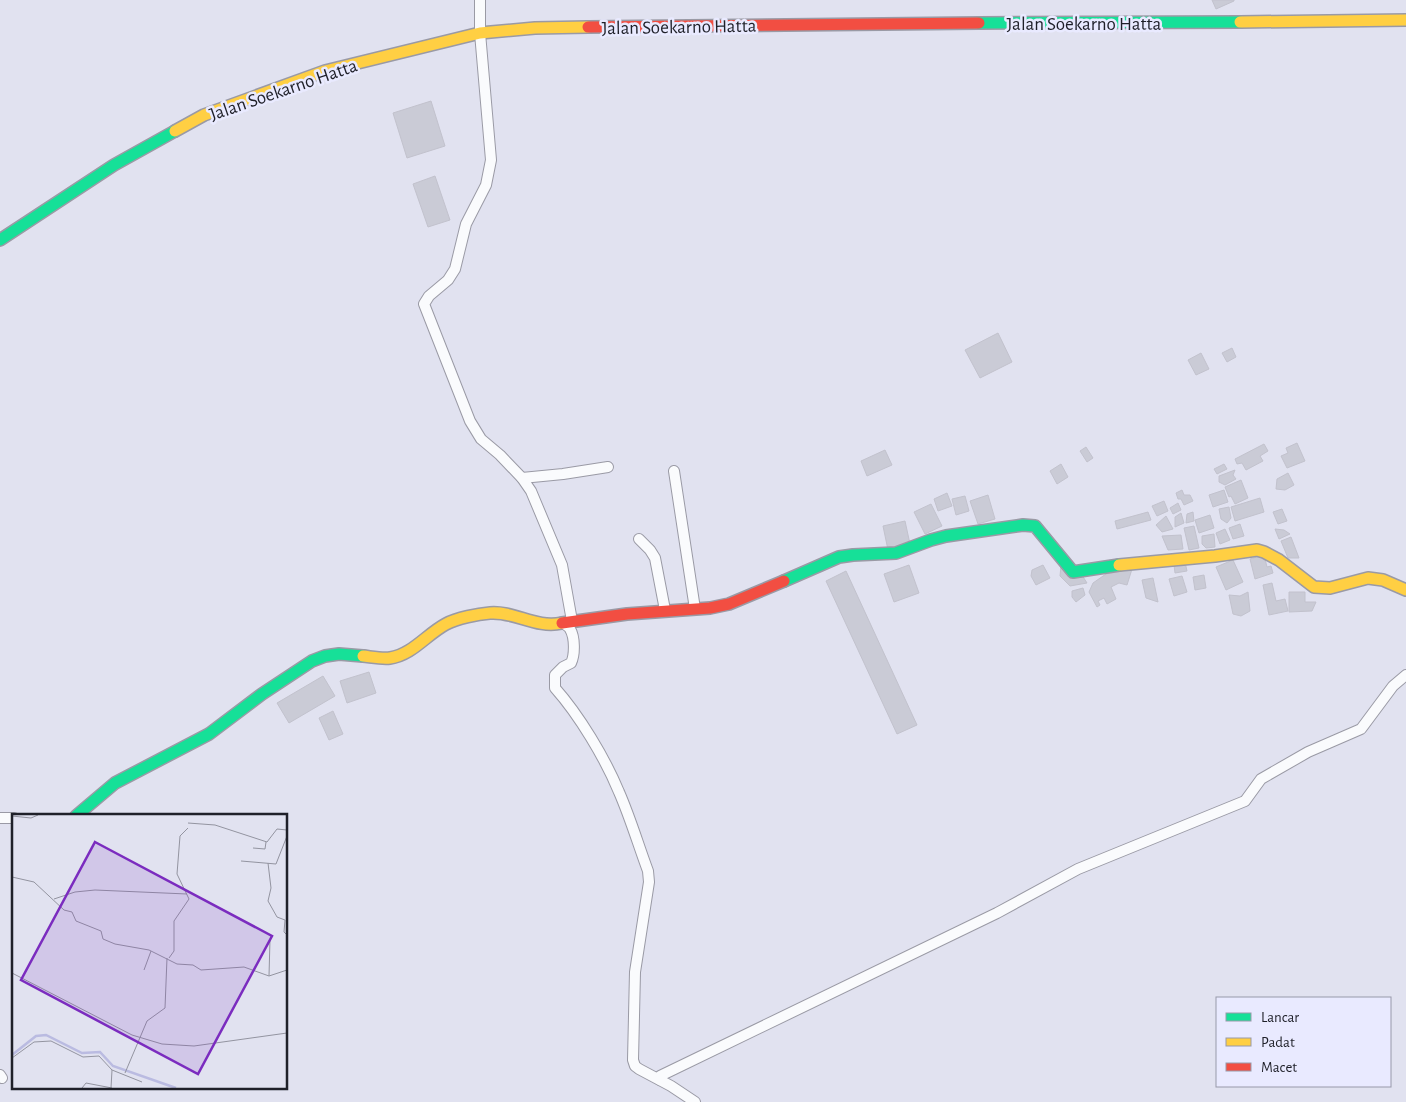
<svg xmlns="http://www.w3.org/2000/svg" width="1406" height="1102" font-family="'Alegreya Sans',sans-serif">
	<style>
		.building { fill: #cacbd6; stroke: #c2c2cd }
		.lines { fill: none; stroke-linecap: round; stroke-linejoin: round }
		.street-casing { stroke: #9a9aa5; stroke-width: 12 }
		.fast-casing { stroke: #9a9aa5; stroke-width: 14 }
		.slow-casing { stroke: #9a9aa5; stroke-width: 14 }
		.jam-casing { stroke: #9a9aa5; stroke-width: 14 }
		.street { stroke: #fafbfd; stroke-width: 10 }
		.fast { stroke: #16e098; stroke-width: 11 }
		.slow { stroke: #ffcf43; stroke-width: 11 }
		.jam { stroke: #f24e42; stroke-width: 11 }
		.labels { text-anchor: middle; stroke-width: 5; stroke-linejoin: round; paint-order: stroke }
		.street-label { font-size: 19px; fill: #1f2029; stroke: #e9eaff }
		.inset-river { fill: none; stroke: #babbe1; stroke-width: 2.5 }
		.inset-road { fill: none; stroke: #9394a0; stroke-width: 1 }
		.view { fill: #7b2cbf; fill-opacity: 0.15; stroke: #7b2cbf; stroke-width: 2.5 }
		.inset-edge { fill: none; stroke: #1f2029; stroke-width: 2.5 }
	</style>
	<rect width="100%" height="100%" fill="#e1e2f0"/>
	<!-- building -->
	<g class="building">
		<path d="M1212,0H1234V1L1216,9Z"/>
		<path d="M431,101L445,146L407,158L393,113Z"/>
		<path d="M435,176L450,220L428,227L413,184Z"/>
		<path d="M998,333L1012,362L980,378L965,350Z"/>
		<path d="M1232,348L1236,357L1227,362L1222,353Z"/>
		<path d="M1201,353L1209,369L1196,375L1188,360Z"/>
		<path d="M1297,443L1305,461L1287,468L1281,456L1288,453L1286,448Z"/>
		<path d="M1264,444L1268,451L1260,456L1263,461L1246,470L1242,463L1237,464L1235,459Z"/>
		<path d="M1086,447L1093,458L1087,462L1080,451Z"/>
		<path d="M885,450L892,465L867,476L861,461Z"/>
		<path d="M1061,464L1068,477L1057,484L1050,471Z"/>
		<path d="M1224,464L1227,469L1217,474L1214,469Z"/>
		<path d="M1235,470L1233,475L1236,479L1225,485L1219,482V476Z"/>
		<path d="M1288,473L1294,485L1285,490L1276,489L1277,479Z"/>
		<path d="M1241,480L1248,498L1235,504L1231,496L1229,497L1225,487Z"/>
		<path d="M1182,490L1184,495H1190L1193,501L1184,505L1181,499H1178L1176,493Z"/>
		<path d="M1224,490L1228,502L1213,507L1209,495Z"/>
		<path d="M947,493L952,506L938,511L934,499Z"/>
		<path d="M988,495L995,519L978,524L970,501Z"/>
		<path d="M965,496L969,511L956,515L952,499Z"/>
		<path d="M1260,498L1264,512L1235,521L1231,507Z"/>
		<path d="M1164,501L1168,511L1157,516L1152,506Z"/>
		<path d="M1178,503L1181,510L1173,514L1170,508Z"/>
		<path d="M931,504L942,526L925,534L914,512Z"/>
		<path d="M1229,507L1231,518L1227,523L1221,519L1219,509Z"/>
		<path d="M1282,509L1287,521L1278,524L1273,512Z"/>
		<path d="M1148,512L1151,520L1117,529L1115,521Z"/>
		<path d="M1193,512L1194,521L1186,523L1187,514Z"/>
		<path d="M1181,513L1184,523L1175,527V517Z"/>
		<path d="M1210,515L1214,528L1199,533L1195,520Z"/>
		<path d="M1166,516L1173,529L1162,532L1156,525Z"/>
		<path d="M905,521L910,544L888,550L883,526Z"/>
		<path d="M1240,524L1244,536L1233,539L1229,528Z"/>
		<path d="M1194,526L1199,548L1189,550L1184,528Z"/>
		<path d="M1225,529L1230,540L1220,544L1216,533Z"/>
		<path d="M1275,529L1284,530L1290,534L1279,539Z"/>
		<path d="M1214,534L1215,547L1206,548L1202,544V536Z"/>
		<path d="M1181,535L1183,549L1168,550L1162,536Z"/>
		<path d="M1291,537L1299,558H1288L1281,541Z"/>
		<path d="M1264,555L1267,567L1271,566L1273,573L1255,579L1250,559Z"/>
		<path d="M1233,560L1243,582L1226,590L1216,567Z"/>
		<path d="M1185,562L1187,571L1175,573L1174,565Z"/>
		<path d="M909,565L919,593L894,602L884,574Z"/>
		<path d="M1043,565L1050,578L1036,585L1031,576L1032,570Z"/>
		<path d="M1061,566L1080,572L1087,583L1070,586L1060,576Z"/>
		<path d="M1132,569L1127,585L1119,583L1111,587L1116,599L1107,604L1104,598L1098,601L1100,605L1097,607L1089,592L1093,583L1106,574Z"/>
		<path d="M846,571L917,725L897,734L826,581Z"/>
		<path d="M1204,575L1206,588L1195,590L1193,577Z"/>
		<path d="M1182,576L1187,592L1174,596L1169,579Z"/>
		<path d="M1153,578L1158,602L1146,598L1142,580Z"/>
		<path d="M1272,583L1276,601L1285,599L1288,611L1269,615L1263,585Z"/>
		<path d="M1083,588L1085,595L1076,602L1072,597V591Z"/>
		<path d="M1248,592L1250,611L1241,616L1233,614L1229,595L1240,596Z"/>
		<path d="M1289,592H1305V602H1316L1312,611L1289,612Z"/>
		<path d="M369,672L376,693L347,703L340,681Z"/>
		<path d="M323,676L335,696L289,723L277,703Z"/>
		<path d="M333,711L343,734L329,740L319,718Z"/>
	</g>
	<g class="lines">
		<defs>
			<g id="street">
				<path d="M480,0V33L491,160L486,185L466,224L455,269L448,280L429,296L424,304L470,421L481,439L500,455L522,478L531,491L562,565L572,621"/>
				<path d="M674,471L695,609"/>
				<path d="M522,478L563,474L608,467"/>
				<path d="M639,539L650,550L655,558L665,610"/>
				<path d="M563,623C566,625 569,627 570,629C575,637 575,655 571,663L563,667L555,675V688C579,715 605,758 619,792C630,817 638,844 648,871L649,882L635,972L633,1060L635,1066L639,1069L671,1086L695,1102"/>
				<path d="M0,818H14"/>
				<path d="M0,1075L2,1078"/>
				<path d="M660,1080V1076L997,913L1078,869L1245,801L1261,779L1308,752L1361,729L1393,686L1406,675"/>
			</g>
			<g id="fast">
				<path d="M979,23L1240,22"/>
				<path d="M0,240L114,165L175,131"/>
				<path d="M784,581L839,557L853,555L896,553L931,540L946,536L1023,525L1035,526L1073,572L1119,565"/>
				<path d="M76,816L115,783L209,734L262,694L312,661L325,656L339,654L363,656"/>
			</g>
			<g id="slow">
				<path d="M1240,22L1406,20"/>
				<path d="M175,131L204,115L325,71L480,33L535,28L588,27"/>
				<path d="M1119,565L1215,556L1257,550L1264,552L1279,560L1314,587L1330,588L1368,578L1383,580L1406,590"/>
				<path d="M363,656C372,657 382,659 390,658C412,655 427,634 446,624C457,618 478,614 490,613C515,611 536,629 562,623"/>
			</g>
			<g id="jam">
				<path d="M588,27L979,23"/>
				<path d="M562,623L627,614L710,608L729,604L784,581"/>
			</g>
		</defs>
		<!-- street casing -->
		<use href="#street" class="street-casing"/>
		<!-- fast casing -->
		<use href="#fast" class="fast-casing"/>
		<!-- slow casing -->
		<use href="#slow" class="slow-casing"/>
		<!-- jam casing -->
		<use href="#jam" class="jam-casing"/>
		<!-- street -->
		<use href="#street" class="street"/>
		<!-- fast -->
		<use href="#fast" class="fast"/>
		<!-- slow -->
		<use href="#slow" class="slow"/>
		<!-- jam -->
		<use href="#jam" class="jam"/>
	</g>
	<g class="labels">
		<!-- street labels -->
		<g class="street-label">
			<text x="1084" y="30">Jalan Soekarno Hatta</text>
			<text transform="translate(679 26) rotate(-1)" y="7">Jalan Soekarno Hatta</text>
			<text transform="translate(283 89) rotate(-19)" y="7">Jalan Soekarno Hatta</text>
		</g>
	</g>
	<!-- overview -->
	<g transform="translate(12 814)">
		<rect width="275" height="275" fill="#e1e2f0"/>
		<path class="inset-river" d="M0,241L24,222L34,221L70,239L88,238L101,252L164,274"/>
		<path class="inset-road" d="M0,2L19,4L26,1M176,9L203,11L255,28L265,15L275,16M241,34L253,35L254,28M229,47L264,50L275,22M256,49L259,74L256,87L265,103L273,106L272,118L275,121M0,63L22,68L52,96L60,98L64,107L89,117L91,125L103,130L137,136L165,150L181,151L189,156L232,153L257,162L275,156M42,85L63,78L83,76L175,80M157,144L162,137V107L177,85L165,60L168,22L176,14M132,156L139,137M0,159L120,221L150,230L182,232L275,219M257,162L258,125M0,244L22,228L39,227L71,243L87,242L100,256L99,274M100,256L130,268M113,259L135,207L153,194L155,144M70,274L74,269L100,274"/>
		<path class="view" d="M83,28L260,122L186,260L9,166Z"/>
		<rect width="275" height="275" class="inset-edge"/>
	</g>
	<!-- legend -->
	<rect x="1216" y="997" width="175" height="90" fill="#e9eaff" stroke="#9899a9"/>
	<rect x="1226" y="1013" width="25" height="8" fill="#16e098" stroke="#9899a9"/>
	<text x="1261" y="1022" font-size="15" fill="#1f2029">Lancar</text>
	<rect x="1226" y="1038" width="25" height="8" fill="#ffcf43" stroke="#9899a9"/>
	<text x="1261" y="1047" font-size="15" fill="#1f2029">Padat</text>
	<rect x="1226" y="1063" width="25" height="8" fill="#f24e42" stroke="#9899a9"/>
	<text x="1261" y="1072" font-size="15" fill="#1f2029">Macet</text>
</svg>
